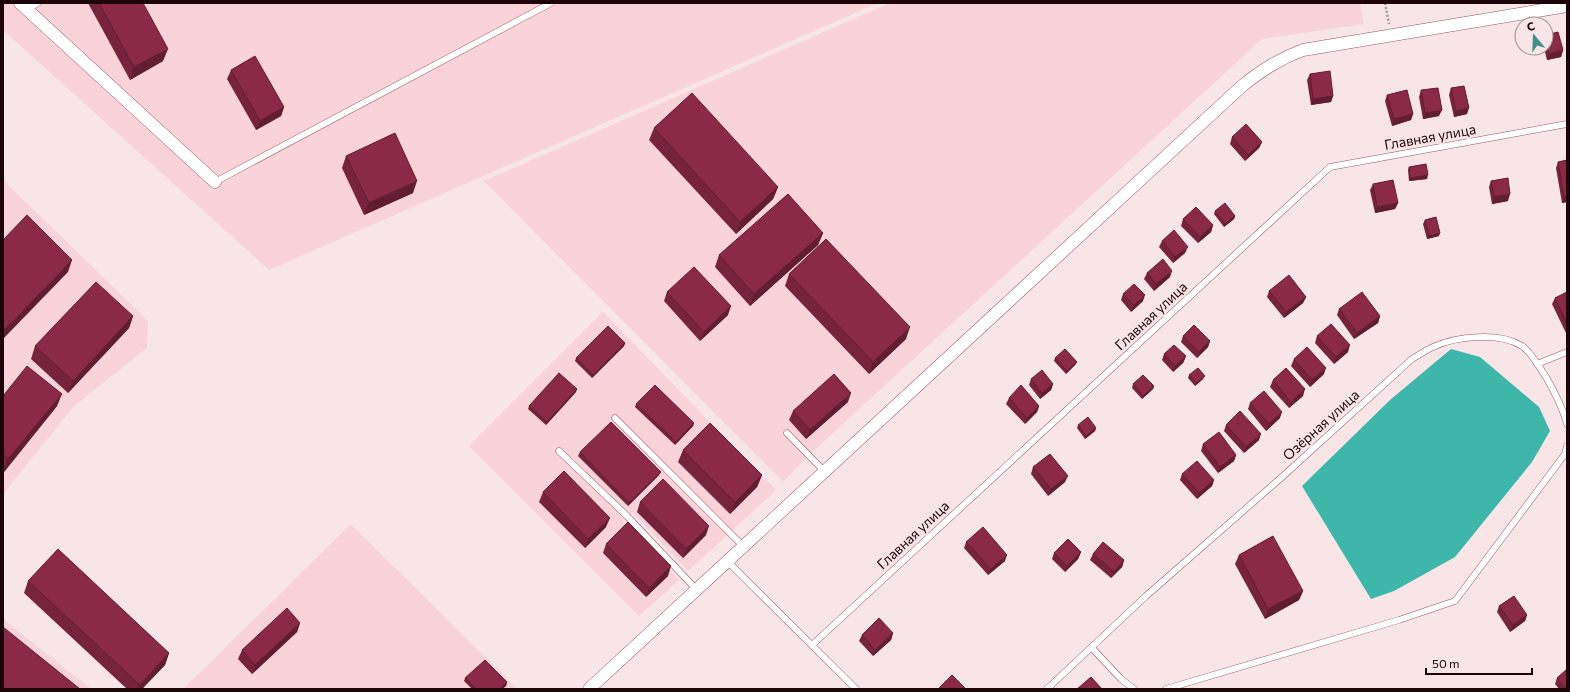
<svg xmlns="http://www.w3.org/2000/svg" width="1570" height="692" font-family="Commissioner,sans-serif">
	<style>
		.built { fill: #fad3da }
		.water { fill: #3eb6aa }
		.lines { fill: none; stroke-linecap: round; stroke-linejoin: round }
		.service-casing { stroke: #9e5265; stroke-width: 7 }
		.minor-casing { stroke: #9e5265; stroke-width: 13 }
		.path { stroke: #aa959a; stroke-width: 2.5; stroke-dasharray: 2 2; stroke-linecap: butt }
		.service { stroke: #fff; stroke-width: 6 }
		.minor { stroke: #fff; stroke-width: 12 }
		.wall { fill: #77233e }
		.shaded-wall { fill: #611d32 }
		.building { fill: #8a2948; stroke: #611d32 }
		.labels { text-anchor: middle; stroke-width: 4; stroke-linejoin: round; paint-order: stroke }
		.street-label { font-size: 14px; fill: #1d030a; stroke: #f7e5e8 }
	</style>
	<rect width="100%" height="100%" fill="#f7e5e8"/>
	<!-- built -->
	<g class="built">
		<path d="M3,3H878L269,270L3,30Z"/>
		<path d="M890,3H1360L1364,24L1262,39L809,455L783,482L484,181Z"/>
		<path d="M3,180L148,321L147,348L74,406L3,494Z"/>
		<path d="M603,312L776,490L688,571L632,512L622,520L679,580L639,616L469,446Z"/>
		<path d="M351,524L517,689H183Z"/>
		<path d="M3,619L91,689H3Z"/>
	</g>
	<!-- water -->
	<path class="water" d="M1451,349L1480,357L1539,407L1550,431L1532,462L1455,557L1394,591L1371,599L1302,486L1390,400Z"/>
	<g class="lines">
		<defs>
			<g id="service">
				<path d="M27,9L38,3"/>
				<path d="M215,182L551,3"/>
				<path d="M1537,364L1567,352"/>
				<path d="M615,418L743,546"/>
				<path d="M787,433L824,471"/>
				<path d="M559,451L627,516L696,589"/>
				<path d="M727,561L856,689"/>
				<path d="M812,645L1330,167L1567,124"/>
				<path d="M1092,648L1121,679L1134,689"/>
				<path d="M1047,689L1146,596L1282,477L1412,359C1419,355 1426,350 1433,347C1456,336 1500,332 1522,346C1531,352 1540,368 1546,377C1554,391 1563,408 1567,424"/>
				<path d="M1166,689L1399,620L1455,601L1565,454L1567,446"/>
			</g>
			<g id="minor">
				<path d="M20,3L215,182"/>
				<path d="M589,689L1242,86C1262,70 1279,59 1303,50L1567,6"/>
			</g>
		</defs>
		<!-- service casing -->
		<use href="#service" class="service-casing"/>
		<!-- minor casing -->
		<use href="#minor" class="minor-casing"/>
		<!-- path -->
		<path class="path" d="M1385,3L1389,24"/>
		<!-- service -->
		<use href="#service" class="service"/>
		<!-- minor -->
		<use href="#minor" class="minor"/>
	</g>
	<!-- wall -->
	<g class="wall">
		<path d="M88,3H143L163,61L130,80Z"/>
		<path d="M1546,35L1563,50L1561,57L1547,60L1544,48H1546Z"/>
		<path d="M231,70L284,107L281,116L256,130L227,79Z"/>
		<path d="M1310,74L1333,96L1331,102L1311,105L1307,80Z"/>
		<path d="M1451,88L1467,114L1454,117L1449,95Z"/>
		<path d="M1421,90L1439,116L1423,119L1419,97Z"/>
		<path d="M1387,95L1413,114L1411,120L1392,126L1385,101Z"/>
		<path d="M654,128L778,187L773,199L736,234L649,140Z"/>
		<path d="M1232,137L1262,142L1259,148L1245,161L1230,144Z"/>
		<path d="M346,156L413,193L364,215L342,168Z"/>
		<path d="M1567,160V202L1562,203L1556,168L1558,162Z"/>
		<path d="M1409,167L1427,179L1409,181L1408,170Z"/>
		<path d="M1491,181L1508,201L1492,204L1489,187Z"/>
		<path d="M1373,184L1398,203L1395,209L1375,213L1370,190Z"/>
		<path d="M1215,211L1235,216L1234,219L1224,227L1214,214Z"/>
		<path d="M1183,219L1213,225L1211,232L1198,243L1181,226Z"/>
		<path d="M1425,220L1439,236L1427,239L1423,224Z"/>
		<path d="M823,233L818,245L750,306L715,267L719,255Z"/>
		<path d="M1162,241L1185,253L1173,263L1159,247Z"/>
		<path d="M1147,273L1170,277L1154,291L1144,279Z"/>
		<path d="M789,274L906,339L869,374L785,286Z"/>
		<path d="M1269,291L1306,297L1303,303L1284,318L1267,297Z"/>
		<path d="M667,292L728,315L700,341L664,301Z"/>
		<path d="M1567,292V333H1566L1552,304L1555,298Z"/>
		<path d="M1123,294L1143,301L1131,312L1121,300Z"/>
		<path d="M1339,309L1380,316L1378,323L1354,339L1337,315Z"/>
		<path d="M133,316L129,328L68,393L31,359L35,346Z"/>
		<path d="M1183,336L1210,341L1208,347L1197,358L1181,342Z"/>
		<path d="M1317,336L1348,352L1334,364L1315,343Z"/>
		<path d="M625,343L624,346L592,378L575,361L576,358Z"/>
		<path d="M1164,354L1186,356L1183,363L1173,372L1162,360Z"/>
		<path d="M1055,358L1077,362L1075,365L1066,374L1054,361Z"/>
		<path d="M1294,359L1324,374L1310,387L1291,366Z"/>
		<path d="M1189,375L1203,379L1195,386L1188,378Z"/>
		<path d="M1031,379L1053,384L1051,390L1040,399L1029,385Z"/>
		<path d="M1273,380L1303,396L1289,408L1270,387Z"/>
		<path d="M1133,384L1154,386L1153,389L1142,399L1132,388Z"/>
		<path d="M576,392L546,425L528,409L529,406Z"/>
		<path d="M3,396L57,406L4,472L3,471Z"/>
		<path d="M1009,398L1039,406L1037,412L1025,424L1006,404Z"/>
		<path d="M848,402L806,439L789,420L793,411Z"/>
		<path d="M1250,403L1280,418L1266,431L1248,409Z"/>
		<path d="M636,404L694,423L693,426L675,445L635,407Z"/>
		<path d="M1078,425L1096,428L1095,431L1085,439L1077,428Z"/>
		<path d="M1226,425L1259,440L1244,453L1224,431Z"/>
		<path d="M1203,444L1236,455L1234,461L1218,473L1201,451Z"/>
		<path d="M683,450L762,475L757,487L730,514L678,462Z"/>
		<path d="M580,452L659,475L628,506L578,456Z"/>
		<path d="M1033,467L1065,482L1048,496L1031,474Z"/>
		<path d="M1182,474L1214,480L1212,486L1197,499L1180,480Z"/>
		<path d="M543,492L606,527L585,548L539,502Z"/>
		<path d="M640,502L706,535L683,558L637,512Z"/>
		<path d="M966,542L1005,561L988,575L964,548Z"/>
		<path d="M606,544L668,576L646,597L603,553Z"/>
		<path d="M1081,552L1078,559L1065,572L1052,559L1054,553Z"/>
		<path d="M1093,554L1124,560L1122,567L1111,578L1090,560Z"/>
		<path d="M1239,555L1303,591L1299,600L1265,619L1235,564Z"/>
		<path d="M28,581L169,653L165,665L142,689H127L24,593Z"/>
		<path d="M1499,606L1527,615L1525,621L1510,632L1497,612Z"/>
		<path d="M300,623L297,632L252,674L238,659L242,650Z"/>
		<path d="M893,633L891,640L873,656L859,641L862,635Z"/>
		<path d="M465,678L507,682L506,686L502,689H472L464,681Z"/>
		<path d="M1557,678L1567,689H1559L1555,684Z"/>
	</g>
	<!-- shaded-wall -->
	<g class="shaded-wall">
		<path d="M168,49L163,61L130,80L134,67Z"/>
		<path d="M1563,50L1561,57L1547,60L1549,54Z"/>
		<path d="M1333,96L1331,102L1311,105L1313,99Z"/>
		<path d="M284,107L281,116L256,130L260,121Z"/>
		<path d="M1469,108L1467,114L1454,117L1456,111Z"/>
		<path d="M1442,110L1439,116L1423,119L1425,113Z"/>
		<path d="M1413,114L1411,120L1392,126L1394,119Z"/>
		<path d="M1262,142L1259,148L1245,161L1248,155Z"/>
		<path d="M1428,175L1427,179L1409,181L1410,178Z"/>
		<path d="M417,181L413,193L364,215L369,203Z"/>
		<path d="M778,187L773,199L736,234L740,222Z"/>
		<path d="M1510,194L1508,201L1492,204L1494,197Z"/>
		<path d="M1567,196V202L1562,203L1564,197Z"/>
		<path d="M1398,203L1395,209L1375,213L1377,207Z"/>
		<path d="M1235,216L1234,219L1224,227L1225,224Z"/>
		<path d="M1213,225L1211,232L1198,243L1200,237Z"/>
		<path d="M823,233L818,245L750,306L754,294Z"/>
		<path d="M1440,233L1439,236L1427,239L1429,236Z"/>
		<path d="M1188,247L1185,253L1173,263L1175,257Z"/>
		<path d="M72,260L68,272L3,339V331Z"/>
		<path d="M1172,271L1170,277L1154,291L1156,284Z"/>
		<path d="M1145,295L1143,301L1131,312L1134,305Z"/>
		<path d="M1306,297L1303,303L1284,318L1286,312Z"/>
		<path d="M731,306L728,315L700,341L704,332Z"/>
		<path d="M133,316L129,328L68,393L73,381Z"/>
		<path d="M1380,316L1378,323L1354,339L1357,333Z"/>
		<path d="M910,327L906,339L869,374L873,362Z"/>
		<path d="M1210,341L1208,347L1197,358L1199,352Z"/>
		<path d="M625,343L624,346L592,378L593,375Z"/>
		<path d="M1350,345L1348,352L1334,364L1336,357Z"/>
		<path d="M1186,356L1183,363L1173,372L1175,366Z"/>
		<path d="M1077,362L1075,365L1066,374L1067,371Z"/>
		<path d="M1326,368L1324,374L1310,387L1312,380Z"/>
		<path d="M1205,376L1203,379L1195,386L1197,383Z"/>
		<path d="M1053,384L1051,390L1040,399L1042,393Z"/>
		<path d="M1154,386L1153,389L1142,399L1143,396Z"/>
		<path d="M577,389L576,392L546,425L547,422Z"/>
		<path d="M1305,389L1303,396L1289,408L1291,402Z"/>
		<path d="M851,393L848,402L806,439L810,430Z"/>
		<path d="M62,394L57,406L4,472L8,459Z"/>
		<path d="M1039,406L1037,412L1025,424L1027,418Z"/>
		<path d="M1282,412L1280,418L1266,431L1269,424Z"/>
		<path d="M694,423L693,426L675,445L676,442Z"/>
		<path d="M1096,428L1095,431L1085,439L1086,436Z"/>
		<path d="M1261,434L1259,440L1244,453L1246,447Z"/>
		<path d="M1236,455L1234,461L1218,473L1220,467Z"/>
		<path d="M661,472L659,475L628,506L629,503Z"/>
		<path d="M762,475L757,487L730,514L735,502Z"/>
		<path d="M1068,476L1065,482L1048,496L1051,489Z"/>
		<path d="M1214,480L1212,486L1197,499L1199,493Z"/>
		<path d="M610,518L606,527L585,548L588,539Z"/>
		<path d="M709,526L706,535L683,558L686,549Z"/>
		<path d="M1081,552L1078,559L1065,572L1067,566Z"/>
		<path d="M1007,555L1005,561L988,575L991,569Z"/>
		<path d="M1124,560L1122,567L1111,578L1114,572Z"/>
		<path d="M671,566L668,576L646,597L649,588Z"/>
		<path d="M1303,591L1299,600L1265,619L1268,609Z"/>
		<path d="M1527,615L1525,621L1510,632L1513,625Z"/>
		<path d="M300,623L297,632L252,674L255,665Z"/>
		<path d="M893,633L891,640L873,656L875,650Z"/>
		<path d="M169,653L165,665L142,689H138L140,685Z"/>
		<path d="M507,682L506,686L502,689H500Z"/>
	</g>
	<!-- building -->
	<g class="building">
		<path d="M99,3H143L168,49L134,67Z"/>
		<path d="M1558,32L1563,50L1549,54L1546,41V35Z"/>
		<path d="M255,56L284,107L260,121L231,70Z"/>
		<path d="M1330,71L1333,96L1313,99L1310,74Z"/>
		<path d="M1464,86L1469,108L1456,111L1451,88Z"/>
		<path d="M1438,88L1442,110L1425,113L1421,90Z"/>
		<path d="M1407,90L1413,114L1394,119L1387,95Z"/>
		<path d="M692,93L778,187L740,222L654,128Z"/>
		<path d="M1246,124L1262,142L1248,155L1232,137Z"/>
		<path d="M395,133L417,181L369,203L346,156Z"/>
		<path d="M1567,160V196L1564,197L1558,162Z"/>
		<path d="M1426,164L1428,175L1410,178L1409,167Z"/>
		<path d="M1508,178L1510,194L1494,197L1491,181Z"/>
		<path d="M1393,180L1398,203L1377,207L1373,184Z"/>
		<path d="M788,194L823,233L754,294L719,255Z"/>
		<path d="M1225,203L1235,216L1225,224L1215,211Z"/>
		<path d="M1196,207L1213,225L1200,237L1183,219Z"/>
		<path d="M27,215L72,260L3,331V240Z"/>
		<path d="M1436,217L1440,233L1429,236L1425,220Z"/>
		<path d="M1174,230L1188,247L1175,257L1162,241Z"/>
		<path d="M826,239L910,327L873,362L789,274Z"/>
		<path d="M1163,259L1172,271L1156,284L1147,273Z"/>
		<path d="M694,267L731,306L704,332L667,292Z"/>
		<path d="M1289,275L1306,297L1286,312L1269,291Z"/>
		<path d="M96,282L133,316L73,381L35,346Z"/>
		<path d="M1134,284L1145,295L1134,305L1123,294Z"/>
		<path d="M1362,292L1380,316L1357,333L1339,309Z"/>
		<path d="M1567,292V324L1555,298Z"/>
		<path d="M1331,324L1350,345L1336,357L1317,336Z"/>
		<path d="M1194,325L1210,341L1199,352L1183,336Z"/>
		<path d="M608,326L625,343L593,375L576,358Z"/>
		<path d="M1174,345L1186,356L1175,366L1164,354Z"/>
		<path d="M1307,347L1326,368L1312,380L1294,359Z"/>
		<path d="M1065,349L1077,362L1067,371L1055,358Z"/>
		<path d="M27,366L62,394L8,459L3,455V396Z"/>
		<path d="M1198,368L1205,376L1197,383L1189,375Z"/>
		<path d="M1286,368L1305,389L1291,402L1273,380Z"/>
		<path d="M1042,370L1053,384L1042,393L1031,379Z"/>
		<path d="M559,373L577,389L547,422L529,406Z"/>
		<path d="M834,374L851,393L810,430L793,411Z"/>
		<path d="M1143,375L1154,386L1143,396L1133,384Z"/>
		<path d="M655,385L694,423L676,442L636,404Z"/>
		<path d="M1021,385L1039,406L1027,418L1009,398Z"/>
		<path d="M1264,391L1282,412L1269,424L1250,403Z"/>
		<path d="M1240,411L1261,434L1246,447L1226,425Z"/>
		<path d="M1088,417L1096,428L1086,436L1078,425Z"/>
		<path d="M611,422L661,472L629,503L580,452Z"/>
		<path d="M710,423L762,475L735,502L683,450Z"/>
		<path d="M1219,432L1236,455L1220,467L1203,444Z"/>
		<path d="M1050,454L1068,476L1051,489L1033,467Z"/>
		<path d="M1197,461L1214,480L1199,493L1182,474Z"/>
		<path d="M564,471L610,518L588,539L543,492Z"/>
		<path d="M663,479L709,526L686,549L640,502Z"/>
		<path d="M628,522L671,566L649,588L606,544Z"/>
		<path d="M983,527L1007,555L991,569L966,542Z"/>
		<path d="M1273,536L1303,591L1268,609L1239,555Z"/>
		<path d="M1068,539L1081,552L1067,566L1054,553Z"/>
		<path d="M1103,542L1124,560L1114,572L1093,554Z"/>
		<path d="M58,549L169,653L140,685L28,581Z"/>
		<path d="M1514,596L1527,615L1513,625L1499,606Z"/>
		<path d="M287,608L300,623L255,665L242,650Z"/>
		<path d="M879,618L893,633L875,650L862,635Z"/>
		<path d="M3,627L80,689H3Z"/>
		<path d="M485,660L507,682L500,689H476L465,678Z"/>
		<path d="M1567,669V689L1557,678Z"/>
		<path d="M952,675L966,689H938Z"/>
		<path d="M1091,677L1102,689H1077Z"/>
	</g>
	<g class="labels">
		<!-- street labels -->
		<g class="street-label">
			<text transform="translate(1430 137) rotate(-10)" y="5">Главная улица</text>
			<text transform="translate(1151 316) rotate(-43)" y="5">Главная улица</text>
			<text transform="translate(1321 425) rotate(-42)" y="5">Озёрная улица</text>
			<text transform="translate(913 535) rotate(-43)" y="5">Главная улица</text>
		</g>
	</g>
	<!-- border -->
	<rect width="1570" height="692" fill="none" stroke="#1d030a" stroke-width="8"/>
	<!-- north arrow -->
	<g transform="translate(1534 36) rotate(341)"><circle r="19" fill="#f7e5e8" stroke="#a08b8f"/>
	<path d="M0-3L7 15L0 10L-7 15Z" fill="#478d85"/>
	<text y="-6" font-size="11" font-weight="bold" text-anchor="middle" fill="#1d030a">С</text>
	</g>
	<!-- scale -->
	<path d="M1426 668v6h106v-6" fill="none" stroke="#1d030a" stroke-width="2"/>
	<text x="1432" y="668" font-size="12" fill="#1d030a" stroke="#f7e5e8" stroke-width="3" paint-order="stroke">50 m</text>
</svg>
